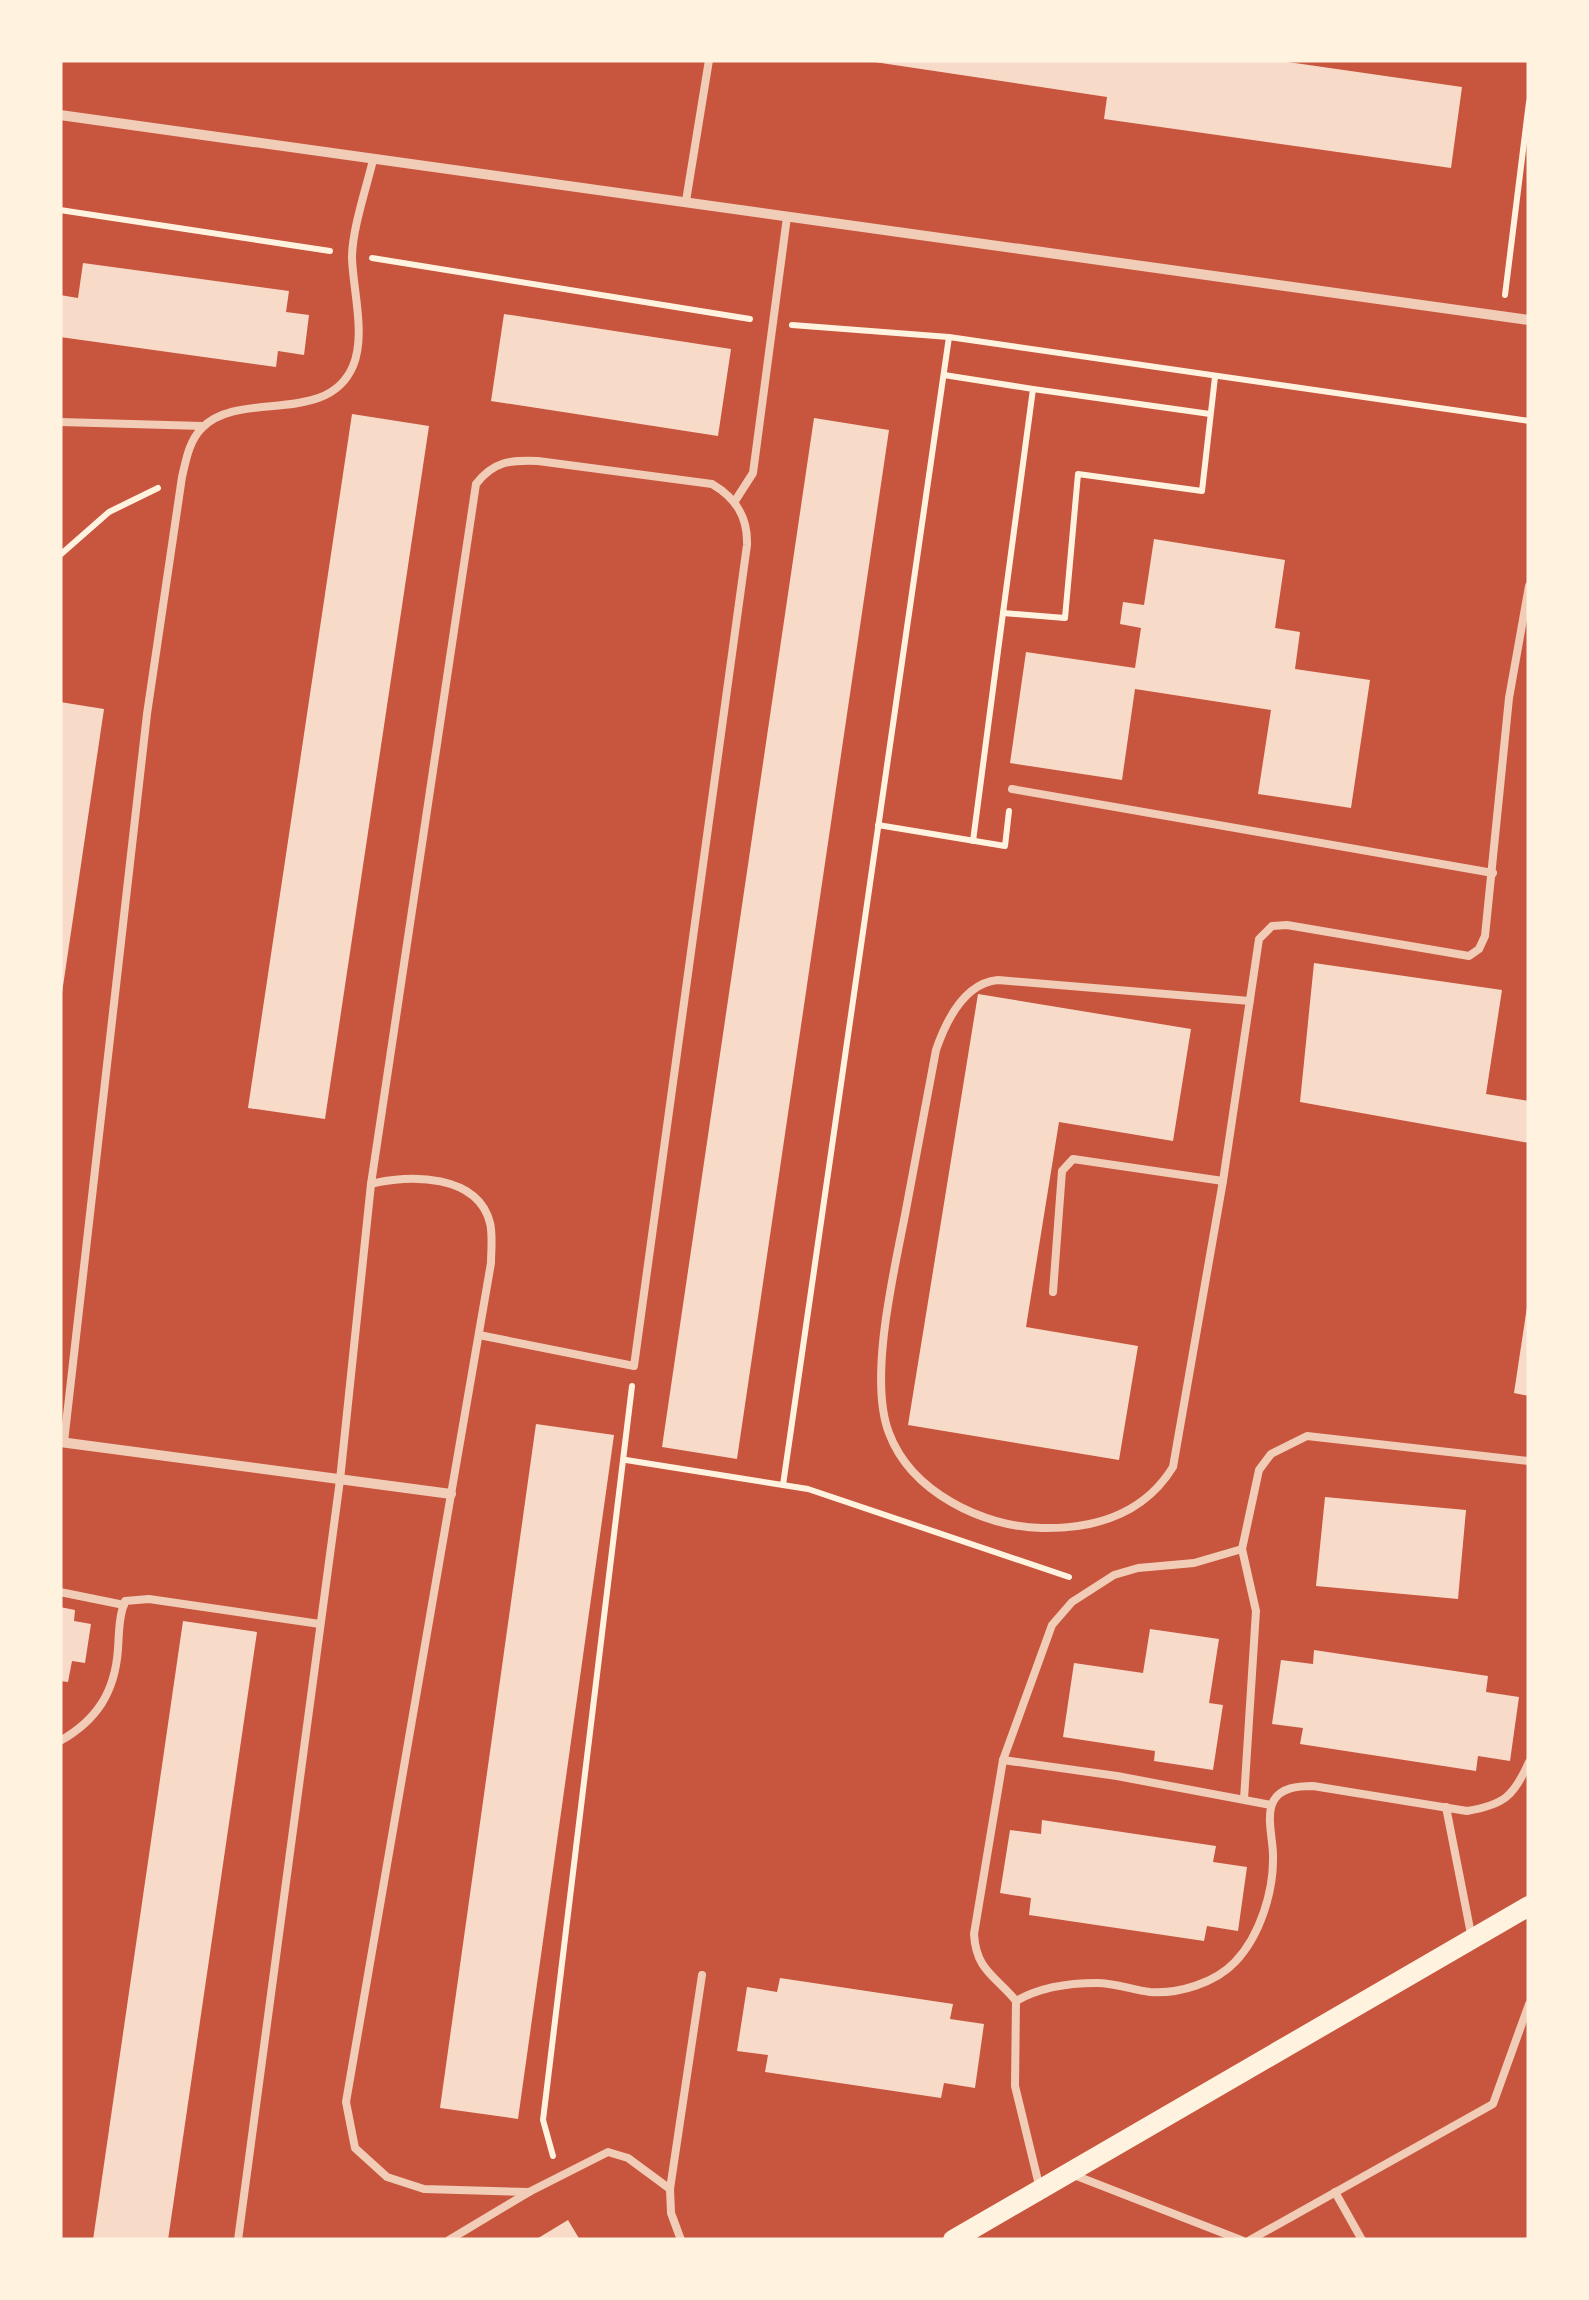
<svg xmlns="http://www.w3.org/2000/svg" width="1589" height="2300" font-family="'Alegreya Sans',sans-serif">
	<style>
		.building { fill: #f7dbc8 }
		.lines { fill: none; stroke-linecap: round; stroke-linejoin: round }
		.path { stroke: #fff3e0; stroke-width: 6 }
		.service { stroke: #f1ccb7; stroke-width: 8 }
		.minor { stroke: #f1ccb7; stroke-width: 10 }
		.secondary { stroke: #fff3e0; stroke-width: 20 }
	</style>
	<rect width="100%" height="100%" fill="#c8553d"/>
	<!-- building -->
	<g class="building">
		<path d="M861,60H1274L1462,87L1451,168L1104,119L1107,97Z"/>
		<path d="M83,263L289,291L286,312L309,315L304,355L278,351L276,367L60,337V295L78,298Z"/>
		<path d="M504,314L731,349L718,436L491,401Z"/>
		<path d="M352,414L429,426L325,1119L248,1108Z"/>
		<path d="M814,418L889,430L737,1459L662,1447Z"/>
		<path d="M1154,539L1285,560L1275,628L1300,632L1295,669L1370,680L1351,808L1258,794L1271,710L1135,689L1122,780L1010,763L1026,652L1135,668L1141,628L1120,624L1123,602L1144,605Z"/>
		<path d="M60,702L104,709L62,993L60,992Z"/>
		<path d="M1314,963L1502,990L1486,1094L1529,1101V1143L1300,1102Z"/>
		<path d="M978,994L1191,1029L1173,1141L1059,1122L1026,1327L1138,1346L1119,1460L908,1425Z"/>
		<path d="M1527,1307H1529V1396L1514,1393Z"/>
		<path d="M536,1424L614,1435L518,2119L440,2108Z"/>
		<path d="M1325,1497L1466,1510L1458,1599L1316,1586Z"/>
		<path d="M60,1607L75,1610L74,1621L91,1624L85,1663L72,1661L68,1682L60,1681Z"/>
		<path d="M183,1621L257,1632L168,2240H93Z"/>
		<path d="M1150,1629L1219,1639L1209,1703L1223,1705L1213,1770L1154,1761L1155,1751L1063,1737L1074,1663L1143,1673Z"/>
		<path d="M1314,1650L1488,1676L1486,1692L1519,1697L1510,1761L1478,1756L1476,1771L1300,1744L1303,1728L1272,1724L1281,1660L1313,1664Z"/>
		<path d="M1042,1820L1216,1846L1213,1862L1247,1867L1238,1931L1207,1926L1204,1941L1029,1915L1031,1898L1000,1893L1010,1830L1041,1834Z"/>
		<path d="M780,1978L953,2004L950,2019L984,2024L975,2088L944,2083L941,2098L765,2072L768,2055L737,2051L747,1987L777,1992Z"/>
		<path d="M568,2220L580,2240H535Z"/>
	</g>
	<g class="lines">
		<!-- path -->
		<g class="path">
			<path d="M60,210L330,251"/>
			<path d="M372,258L750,319"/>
			<path d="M1505,295L1529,102"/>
			<path d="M792,325L949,337L1529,421"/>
			<path d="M944,375L1033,389L1003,613"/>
			<path d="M1033,389L1210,414"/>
			<path d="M60,555L109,512L158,488"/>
			<path d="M878,825L1005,846L1009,811"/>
			<path d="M973,841L1003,613L1065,618L1078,474L1202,491L1215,377"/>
			<path d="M626,1460L808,1489L1069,1577"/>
			<path d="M783,1485L949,337"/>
			<path d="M553,2156L543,2120L632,1386"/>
		</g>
		<!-- service -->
		<g class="service">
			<path d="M686,201L709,60"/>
			<path d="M60,422L203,426"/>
			<path d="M735,501L753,473L787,217"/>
			<path d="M1012,789L1493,873"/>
			<path d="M1250,1001L998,980C964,983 946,1021 936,1050C926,1105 915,1160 905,1215C894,1272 868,1379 889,1433C911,1492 983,1527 1042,1528C1095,1529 1144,1514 1173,1467L1223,1181L1259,939L1272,926L1287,925L1469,956L1479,949L1485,936L1509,698L1529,586"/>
			<path d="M1053,1292L1062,1171L1073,1159L1223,1181"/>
			<path d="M479,1335L634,1366L747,545C748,517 736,498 712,484L538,461C510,460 494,461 476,484L371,1184C409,1174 478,1174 490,1223C493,1235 491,1251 491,1263L346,2102L355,2148L387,2177L424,2189L529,2192"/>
			<path d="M64,1442L147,714L182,477C186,460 189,441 202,428C239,389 327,427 353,366C366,335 353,290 352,258C352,230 366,189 373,160"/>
			<path d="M60,1592L124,1605"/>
			<path d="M60,1741C97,1720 115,1692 118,1649C119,1633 119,1616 125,1601L149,1599L320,1624"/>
			<path d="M1003,1760L1117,1776L1271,1805"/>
			<path d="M1244,1799L1256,1611L1242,1549L1259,1470L1271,1454L1307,1436L1529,1461"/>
			<path d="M1446,1807L1471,1934"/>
			<path d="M1016,2001C1040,1987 1069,1983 1097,1983C1115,1983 1133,1990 1150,1992C1179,1994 1215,1983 1235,1962C1260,1936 1274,1891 1273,1855C1273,1840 1266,1816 1273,1802C1280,1787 1299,1786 1313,1786L1467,1811C1504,1805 1514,1796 1529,1762"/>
			<path d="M1074,2175L1241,2240"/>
			<path d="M1040,2189L1015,2086L1016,2001C996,1976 976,1971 974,1934L1003,1760L1052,1625L1072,1602L1114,1575L1138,1568L1194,1563L1242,1549"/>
			<path d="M1335,2192L1362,2240"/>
			<path d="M238,2240L340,1480L371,1184"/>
			<path d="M449,2240L529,2192L608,2152L628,2158L670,2189"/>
			<path d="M681,2240L671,2213L670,2189L702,1975"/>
			<path d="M1250,2240L1493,2104L1529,2004"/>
		</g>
		<!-- minor -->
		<g class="minor">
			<path d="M60,115L1529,320"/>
			<path d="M60,1442L451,1494"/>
		</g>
		<!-- secondary -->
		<path class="secondary" d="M953,2240L1529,1906"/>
	</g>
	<!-- border -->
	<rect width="1589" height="2300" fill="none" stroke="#fff3e0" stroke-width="125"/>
</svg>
